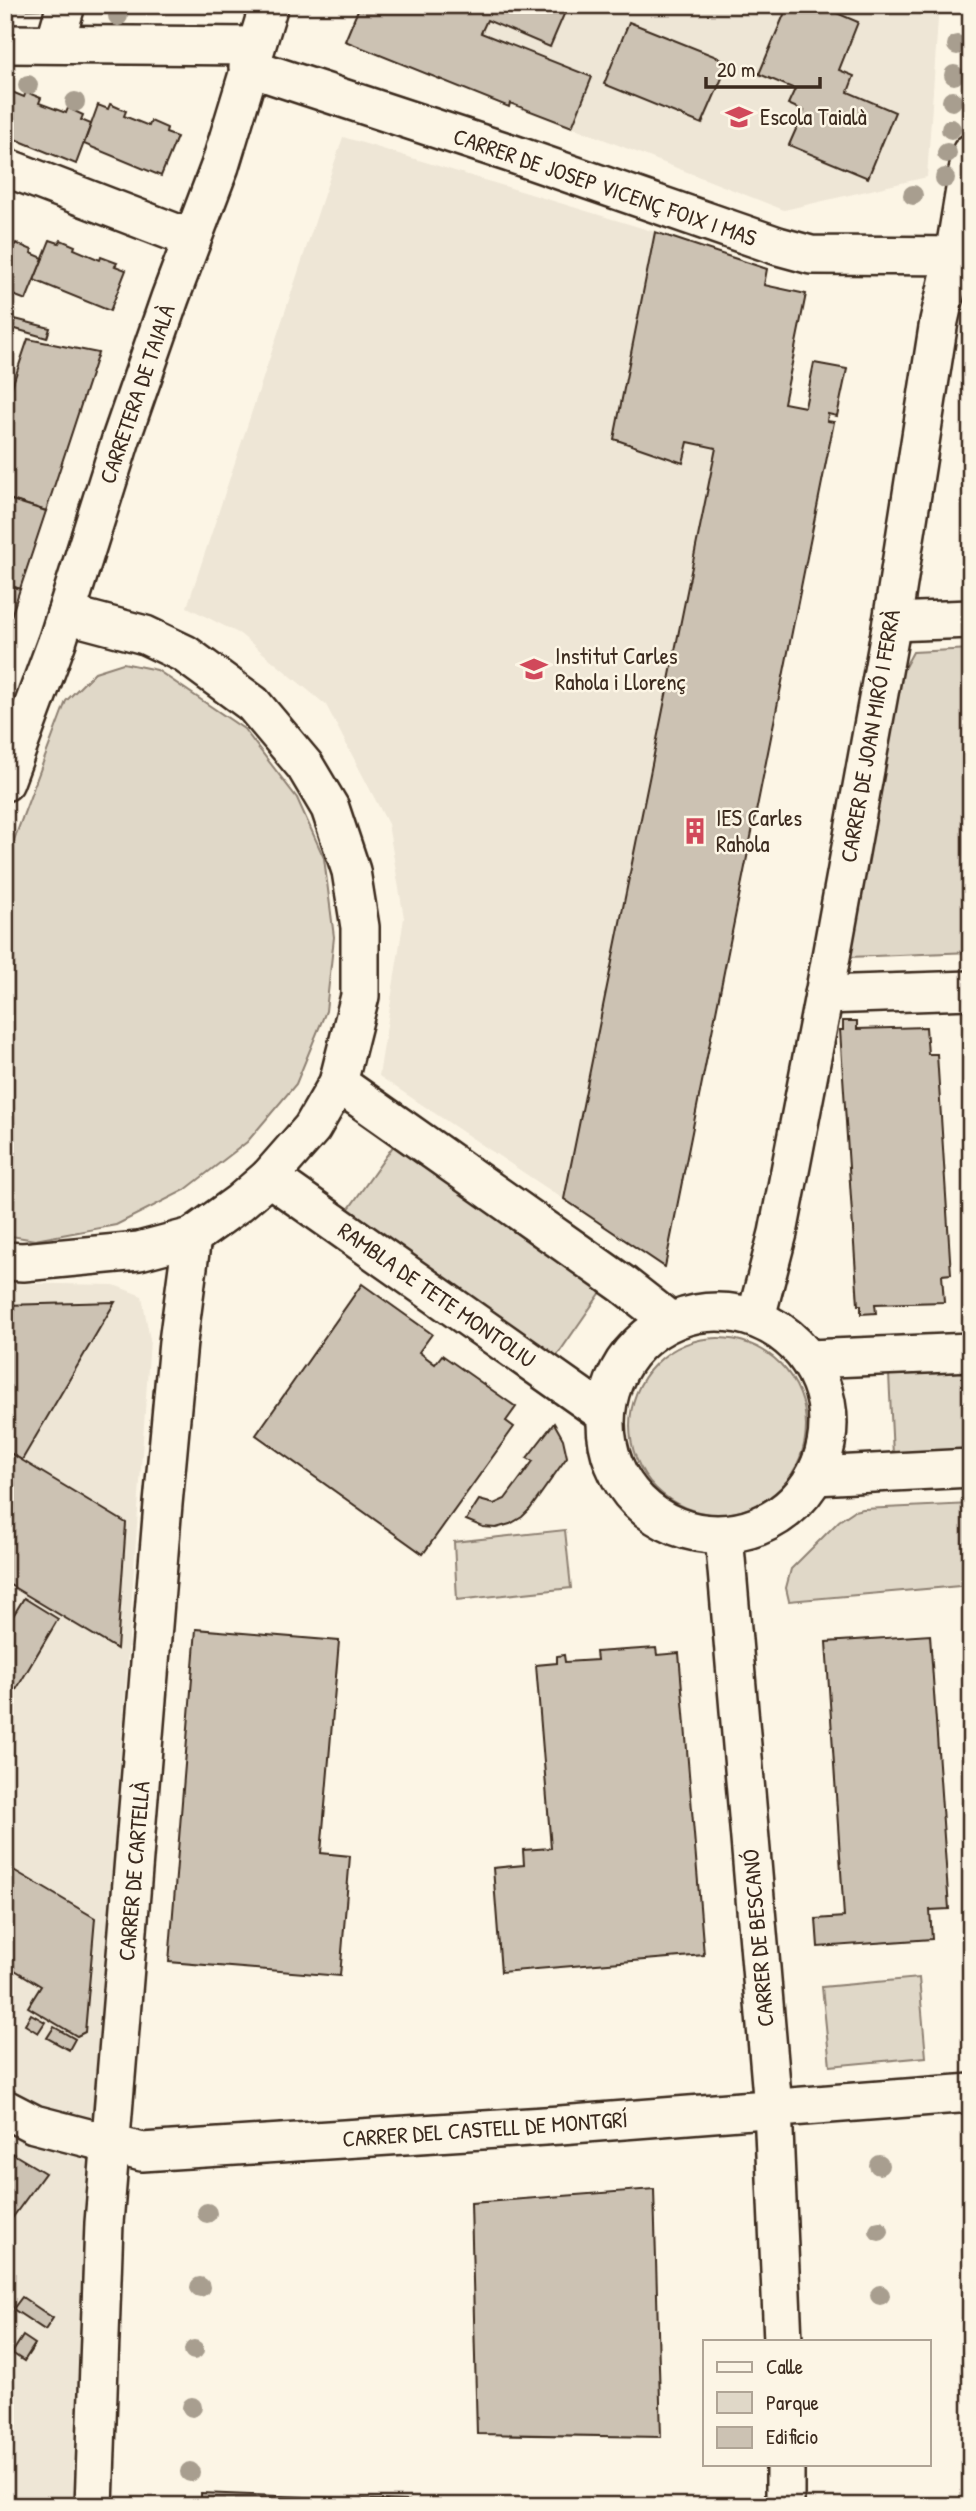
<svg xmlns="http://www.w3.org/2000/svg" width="976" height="2511" font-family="'Patrick Hand',sans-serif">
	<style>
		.built { fill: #eee6d6 }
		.green { fill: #e0d8c8; stroke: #8e8173; stroke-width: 2 }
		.building { fill: #ccc2b3; stroke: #3b2a1e; stroke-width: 2 }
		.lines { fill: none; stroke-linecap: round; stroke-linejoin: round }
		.minor-casing { stroke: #3b2a1e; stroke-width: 42 }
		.minor { stroke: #fcf5e5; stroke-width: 37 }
		.tree { fill: #a89e8f }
		.labels { text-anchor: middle; stroke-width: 5; stroke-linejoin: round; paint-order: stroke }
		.poi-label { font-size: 23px; fill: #3b2a1e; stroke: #fcf5e5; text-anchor: start }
		.street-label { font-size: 23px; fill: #3b2a1e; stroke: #fcf5e5 }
	</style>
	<rect width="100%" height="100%" fill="#fcf5e5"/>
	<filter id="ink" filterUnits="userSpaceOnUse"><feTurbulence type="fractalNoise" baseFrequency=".0143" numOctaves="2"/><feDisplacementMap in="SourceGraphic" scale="14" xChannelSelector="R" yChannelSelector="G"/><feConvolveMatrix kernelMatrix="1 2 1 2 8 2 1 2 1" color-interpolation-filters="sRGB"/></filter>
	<g filter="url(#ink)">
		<!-- built -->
		<g class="built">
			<path d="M360,5H939L927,177L784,210L511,103L509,107L345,41Z"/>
			<path d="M343,137L655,232L767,269L764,285L806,294L784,402L805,407L814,363L847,369L837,416L828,415L827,421L834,422L665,1267L379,1076L404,918L388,824L326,705L240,634L187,607Z"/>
			<path d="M5,1283L114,1285L142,1296L150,1340L87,2237L75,2506H5Z"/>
		</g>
		<!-- green -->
		<g class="green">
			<path d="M971,649V952L850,957L895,685L913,652Z"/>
			<path d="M123,663L157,670L244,729L297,798L324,858L334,937L326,1011L296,1084L247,1142L185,1190L116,1225L35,1240L5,1235V864L66,701L95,672Z"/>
			<path d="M394,1145L601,1292L556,1357L348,1210Z"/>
			<circle cx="718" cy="1426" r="88"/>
			<path d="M971,1370V1451L893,1455L889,1374Z"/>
			<path d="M971,1504V1585L789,1601L786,1588L791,1569L839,1521L854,1511L863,1509Z"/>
			<path d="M565,1530L571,1588L457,1600L454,1542Z"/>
			<path d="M919,1978L926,2057L830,2066L822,1987Z"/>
		</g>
		<!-- building -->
		<g class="building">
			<path d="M5,5H44L43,9L5,10Z"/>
			<path d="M360,5H568L550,47L487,20L481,33L592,77L572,127L510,103L509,107L345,41Z"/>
			<path d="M788,5H818L858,22L839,70L854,76L848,92L895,112L868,178L789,145L804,111L788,104L795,89L759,74Z"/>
			<path d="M629,22L729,62L702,124L604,84Z"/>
			<path d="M12,92L24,97L26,92L41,98L39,103L66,113L68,108L83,115L81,120L91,124L76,164L5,135V109Z"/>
			<path d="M110,104L126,111L124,116L149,126L151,121L167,128L166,133L177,137L161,176L84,144L98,105L108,109Z"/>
			<path d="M655,232L767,269L764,285L806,294L784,403L805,407L814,363L847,369L837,416L828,414L827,421L834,422L665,1267L564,1199L716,448L688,442L683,463L614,439Z"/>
			<path d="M50,240L59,243L61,240L75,246L74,249L100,260L101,257L117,263L115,266L126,270L110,311L34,280Z"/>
			<path d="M5,243L14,246L16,243L32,250L31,253L43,258L26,300L5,292Z"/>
			<path d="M15,319L50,328L47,338L12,328Z"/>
			<path d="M28,339L98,353L46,511L5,498V407Z"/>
			<path d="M5,498L46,511L20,589L5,584Z"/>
			<path d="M5,584L20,589L6,632H5Z"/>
			<path d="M843,1021H857V1029L926,1027L928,1054H937L951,1274L942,1275L944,1302L875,1304L876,1313L861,1314V1305H858L840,1030H843Z"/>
			<path d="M362,1284L432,1334L419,1352L435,1364L442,1355L516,1407L506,1421L514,1427L423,1554L256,1435Z"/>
			<path d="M115,1302L22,1460L5,1450V1305Z"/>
			<path d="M554,1423L563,1439L567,1457L530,1509L522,1517L510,1524L496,1528L483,1527L466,1520L479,1500L494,1504L505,1499L533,1461L527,1458Z"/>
			<path d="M5,1450L126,1523L117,1649L5,1582Z"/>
			<path d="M24,1598L58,1619L16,1690L5,1684V1629Z"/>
			<path d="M196,1629L339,1641L321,1853L350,1856L340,1976L169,1962Z"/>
			<path d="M930,1635L949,1909L930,1910L932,1939L818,1947L816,1919L844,1917L826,1642Z"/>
			<path d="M656,1648L657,1655L679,1653L704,1955L501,1972L493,1868L524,1865L523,1850L551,1848L536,1665L557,1663V1656L564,1655L565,1662L597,1660L596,1652Z"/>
			<path d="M5,1865L95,1918L85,2032L77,2036L28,2007L41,1986L5,1964Z"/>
			<path d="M31,2014L45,2022L38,2033L25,2025Z"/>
			<path d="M54,2027L75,2039L69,2050L47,2038Z"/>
			<path d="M5,2149L45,2173L5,2228Z"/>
			<path d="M654,2189L661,2437L477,2434L471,2203Z"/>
			<path d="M22,2297L53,2318L45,2330L13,2309Z"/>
			<path d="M23,2336L35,2344L24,2361L12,2353Z"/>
			<path d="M201,2493L409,2501V2506H201Z"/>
		</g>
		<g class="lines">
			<defs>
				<g id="minor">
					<path d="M55,43L66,5"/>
					<path d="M5,44L255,46"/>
					<path d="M248,67L510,153L778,246L811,255L971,256"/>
					<path d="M10,169L192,239"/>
					<path d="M892,622L971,619"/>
					<path d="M5,782L58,639L121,439L170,298L220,166L269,5"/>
					<path d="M824,995L971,990"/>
					<path d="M338,1083L624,1285L670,1321"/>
					<path d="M269,1177L605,1414"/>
					<path d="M5,1261L23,1262L139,1251L192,1237L239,1203L269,1177L312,1128L338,1083L360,996V927L351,871L330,808L305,766L253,704L185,654L145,635L66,614"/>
					<circle cx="717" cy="1423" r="111"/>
					<path d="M756,1317L778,1233L824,995L892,622L939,321L954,256L971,153"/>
					<path d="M809,1359L971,1352"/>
					<path d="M815,1476L971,1468"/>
					<path d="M724,1535L773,2108L783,2341"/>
					<path d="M5,2109L34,2124L142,2152L560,2125L971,2093"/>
					<path d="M94,2506L104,2223L163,1504L178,1342L192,1237"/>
					<path d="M785,2506V2464"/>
				</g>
			</defs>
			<!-- minor casing -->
			<use href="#minor" class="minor-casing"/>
			<!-- minor -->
			<use href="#minor" class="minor"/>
		</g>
		<!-- trees -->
		<g class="tree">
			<circle cx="118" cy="16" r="10"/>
			<circle cx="957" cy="45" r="10"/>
			<circle cx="954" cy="75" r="10"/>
			<circle cx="28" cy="85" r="10"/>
			<circle cx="952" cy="101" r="10"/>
			<circle cx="75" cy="102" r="10"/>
			<circle cx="951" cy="129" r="10"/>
			<circle cx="947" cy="153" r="10"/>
			<circle cx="945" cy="178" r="10"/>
			<circle cx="913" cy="195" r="10"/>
			<circle cx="879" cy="2165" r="10"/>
			<circle cx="207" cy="2213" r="10"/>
			<circle cx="879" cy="2231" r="10"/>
			<circle cx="200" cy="2287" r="10"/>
			<circle cx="880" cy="2295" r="10"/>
			<circle cx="194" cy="2350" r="10"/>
			<circle cx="192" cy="2407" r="10"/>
			<circle cx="190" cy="2472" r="10"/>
		</g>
	</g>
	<!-- icons -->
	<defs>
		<symbol id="school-bare" viewBox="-9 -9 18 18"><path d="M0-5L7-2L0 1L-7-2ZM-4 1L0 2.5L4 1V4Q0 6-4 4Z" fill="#d1495b" stroke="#fcf5e5" stroke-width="2.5" paint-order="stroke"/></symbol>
		<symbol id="building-bare" viewBox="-9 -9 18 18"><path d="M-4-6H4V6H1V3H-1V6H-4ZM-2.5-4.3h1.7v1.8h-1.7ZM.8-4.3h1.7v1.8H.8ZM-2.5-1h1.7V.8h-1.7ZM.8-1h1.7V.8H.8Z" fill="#d1495b" stroke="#fcf5e5" stroke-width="2.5" paint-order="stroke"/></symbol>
	</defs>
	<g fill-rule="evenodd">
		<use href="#school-bare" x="720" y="98" width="38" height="38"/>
		<use href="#school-bare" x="515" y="650" width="38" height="38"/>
		<use href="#building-bare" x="676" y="812" width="38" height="38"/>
	</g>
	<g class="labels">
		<!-- poi labels -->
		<g class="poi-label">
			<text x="760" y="125">Escola Taialà</text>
			<text x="555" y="664">Institut Carles<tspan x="555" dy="26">Rahola i Llorenç</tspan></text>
			<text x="716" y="826">IES Carles<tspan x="716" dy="26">Rahola</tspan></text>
		</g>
		<!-- street labels -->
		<g class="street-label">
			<text transform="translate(605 187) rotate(19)" y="8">CARRER DE JOSEP VICENÇ FOIX I MAS</text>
			<text transform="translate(137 394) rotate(-71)" y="8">CARRETERA DE TAIALÀ</text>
			<text transform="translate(870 736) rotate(-80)" y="8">CARRER DE JOAN MIRÓ I FERRÀ</text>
			<text transform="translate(437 1295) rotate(35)" y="8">RAMBLA DE TETE MONTOLIU</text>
			<text transform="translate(134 1871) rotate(-85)" y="8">CARRER DE CARTELLÀ</text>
			<text transform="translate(758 1938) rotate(-95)" y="8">CARRER DE BESCANÓ</text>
			<text transform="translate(485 2129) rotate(-4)" y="8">CARRER DEL CASTELL DE MONTGRÍ</text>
		</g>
	</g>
	<!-- margin -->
	<rect width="976" height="2511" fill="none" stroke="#fcf5e5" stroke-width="28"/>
	<rect x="14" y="14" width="948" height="2483" fill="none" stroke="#3b2a1e" stroke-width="2.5" filter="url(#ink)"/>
	<!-- legend -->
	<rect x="703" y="2340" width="228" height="126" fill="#fcf5e5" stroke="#afa495" stroke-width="2"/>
	<rect x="717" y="2362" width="35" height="10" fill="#fcf5e5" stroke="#afa495" stroke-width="2"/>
	<text x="766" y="2374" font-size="21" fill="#3b2a1e">Calle</text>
	<rect x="717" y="2392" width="35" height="21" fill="#e0d8c8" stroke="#afa495" stroke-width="2"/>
	<text x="766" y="2410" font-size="21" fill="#3b2a1e">Parque</text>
	<rect x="717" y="2427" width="35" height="21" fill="#ccc2b3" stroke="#afa495" stroke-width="2"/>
	<text x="766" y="2444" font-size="21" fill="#3b2a1e">Edificio</text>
	<!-- scale -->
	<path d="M706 77v10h114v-10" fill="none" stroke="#3b2a1e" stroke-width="3.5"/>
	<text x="717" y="77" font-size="21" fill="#3b2a1e" stroke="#fcf5e5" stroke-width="5" paint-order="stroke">20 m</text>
</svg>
